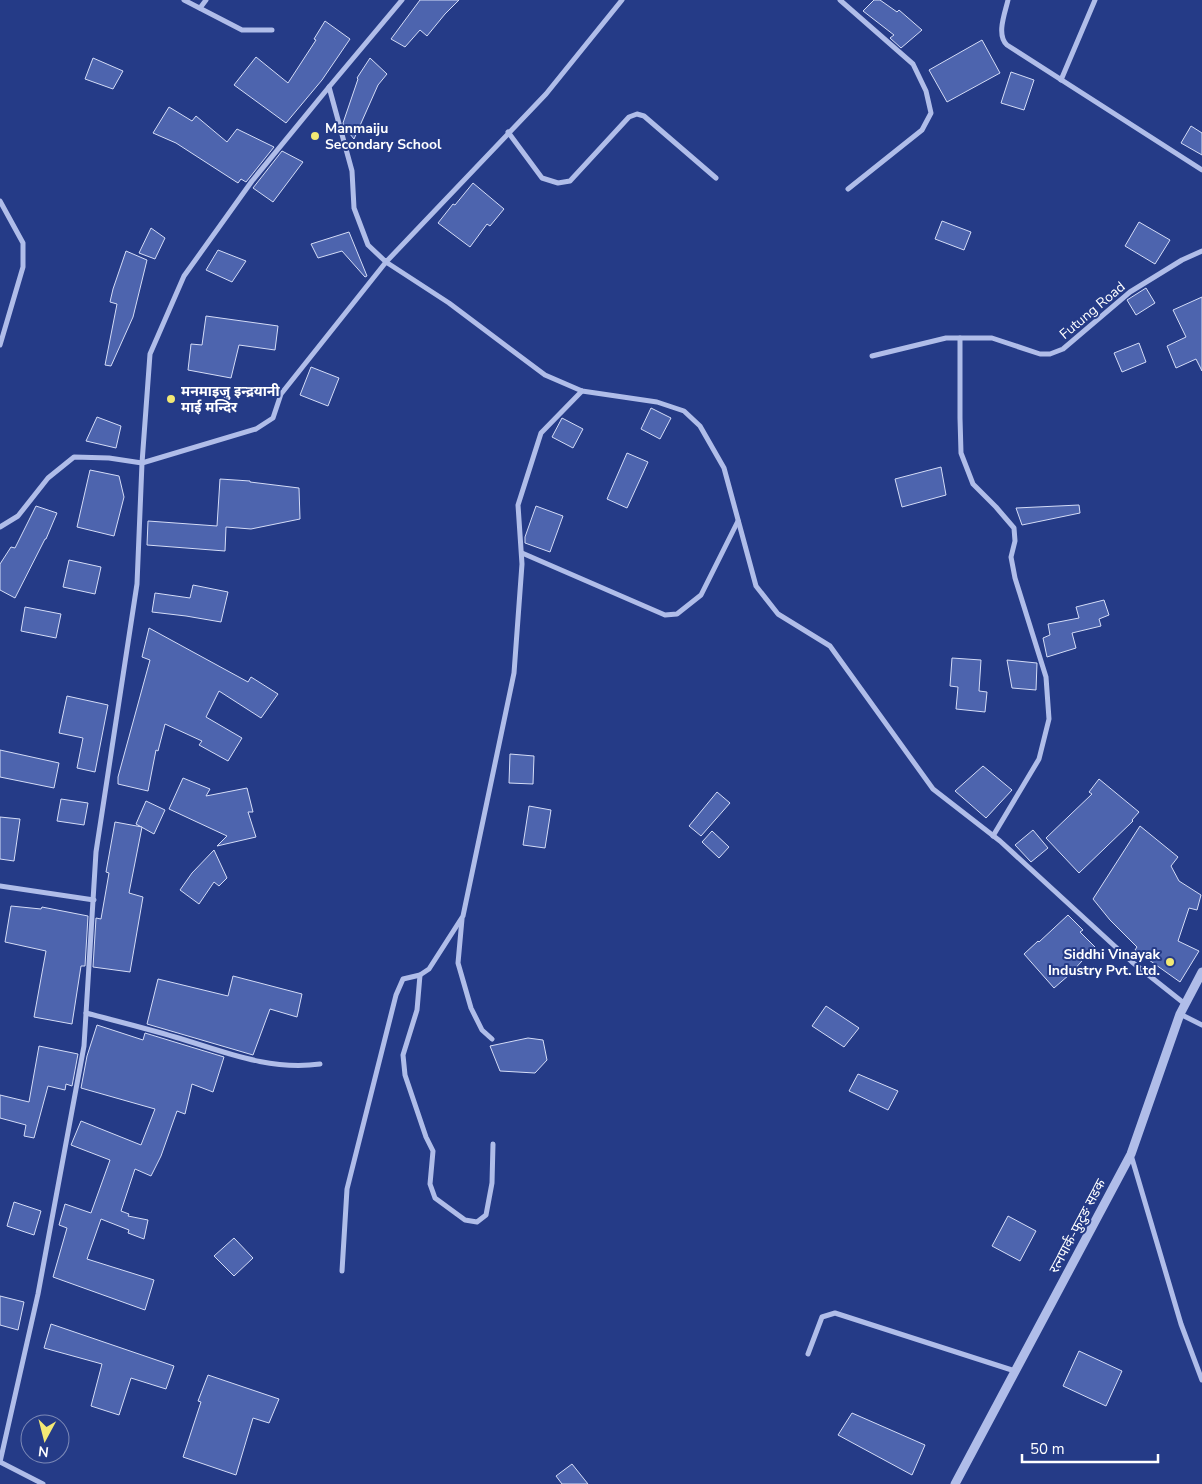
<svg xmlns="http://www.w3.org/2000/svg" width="1202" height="1484" font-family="'Nunito Sans','Noto Sans Devanagari',sans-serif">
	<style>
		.building { fill: #4d64ae; stroke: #d4dcf7 }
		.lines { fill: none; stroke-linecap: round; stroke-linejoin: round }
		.minor { stroke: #b0bde9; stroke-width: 5 }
		.tertiary { stroke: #b0bde9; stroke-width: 9 }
		.poi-dot { fill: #f3e974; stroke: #253b87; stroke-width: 2 }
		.labels { text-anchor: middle; stroke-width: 4; stroke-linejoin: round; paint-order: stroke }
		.poi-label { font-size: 14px; font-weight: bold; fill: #fff; stroke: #253b87; text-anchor: start }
		.street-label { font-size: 14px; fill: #fff; stroke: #253b87 }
	</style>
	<rect width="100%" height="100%" fill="#253b87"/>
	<!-- building -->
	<g class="building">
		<path d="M420,0H459L445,14L427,36L420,30L405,47L391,39Z"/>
		<path d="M874,0H880L897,12L899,10L922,30L901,48L890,38L894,35L863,11Z"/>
		<path d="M325,21L350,39L322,80L286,123L234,85L256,57L288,83L316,40L314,39Z"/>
		<path d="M982,40L1000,73L947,102L929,70Z"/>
		<path d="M93,58L123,71L113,89L85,79Z"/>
		<path d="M370,58L387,74L378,85L354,139L345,128L343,123L358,79L357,78Z"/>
		<path d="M1011,72L1034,80L1024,110L1001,103Z"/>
		<path d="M169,107L192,121L196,116L227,142L237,129L274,147L246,182L241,179L238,183L176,143L153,133Z"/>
		<path d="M1191,126L1202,133V155L1181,143Z"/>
		<path d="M282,151L303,162L273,202L253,188Z"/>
		<path d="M473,183L504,209L490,226L487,224L470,247L438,223L453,204L455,205Z"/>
		<path d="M942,221L971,232L964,250L935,239Z"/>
		<path d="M1139,222L1170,240L1155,264L1125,246Z"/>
		<path d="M151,228L165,238L155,259L139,253Z"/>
		<path d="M349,232L367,276L365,277L342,251L318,258L311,244Z"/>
		<path d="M218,250L246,261L232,282L206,270Z"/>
		<path d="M126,251L147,260L133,317L111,366L105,365L117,304L110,302L113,289Z"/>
		<path d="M1146,288L1155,303L1136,315L1127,300Z"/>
		<path d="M1202,297V371L1196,359L1176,368L1167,346L1186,337L1173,310Z"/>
		<path d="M206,316L278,326L275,350L239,345L231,378L188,370L191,344L202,345Z"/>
		<path d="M1139,343L1146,362L1122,372L1114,353Z"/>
		<path d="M311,367L339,378L328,406L300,395Z"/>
		<path d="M651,408L671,418L660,439L641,429Z"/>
		<path d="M97,417L121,426L116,448L86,441Z"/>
		<path d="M562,418L583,429L573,448L552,437Z"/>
		<path d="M627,453L648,462L627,508L607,499Z"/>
		<path d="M941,467L946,495L902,507L895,479Z"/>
		<path d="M90,470L119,476L124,497L114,536L77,527Z"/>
		<path d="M220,479L250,481V482L299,488L300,519L251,529L226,527L225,551L147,545L148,521L217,526Z"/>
		<path d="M1079,505L1080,513L1022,525L1016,508Z"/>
		<path d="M36,506L57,513L46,539H45L15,598L0,590V564L11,547L15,548Z"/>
		<path d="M536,506L563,516L550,552L525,543V537Z"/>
		<path d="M69,560L101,567L95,594L63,587Z"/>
		<path d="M193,585L228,592L221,622L186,616L152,612L155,593L190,598Z"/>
		<path d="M1104,600L1109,615L1099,619L1101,626L1072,633L1076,648L1047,657L1043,638L1050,635L1048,624L1079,618L1076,607Z"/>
		<path d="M25,607L61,614L56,638L21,631Z"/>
		<path d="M149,628L248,682L251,677L278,694L261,718L219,691L206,717L242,738L228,761L199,745L202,741L165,724L158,751L156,750L148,791L118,784V777L150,660L142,657Z"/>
		<path d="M952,658L981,660L979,691L987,692L985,712L956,709L958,687L950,686Z"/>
		<path d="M1007,660L1037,663L1036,690L1012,688Z"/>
		<path d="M67,696L108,705L95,772L77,768L83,738L59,733Z"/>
		<path d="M0,750L59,763L54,788L0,777Z"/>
		<path d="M510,754L534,756L533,784L509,783Z"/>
		<path d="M983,766L1012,790L986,818L955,791Z"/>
		<path d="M183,778L210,789L206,796L247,788L253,812H248L256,837L217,846L227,836L169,809Z"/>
		<path d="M1099,779L1139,812L1132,820L1133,821L1079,873L1046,838L1092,794L1089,792Z"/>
		<path d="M717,792L730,803L701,836L689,826Z"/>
		<path d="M61,799L88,803L84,825L57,821Z"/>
		<path d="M146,801L165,810L154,834L136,824Z"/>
		<path d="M529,806L551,810L545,848L523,845Z"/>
		<path d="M0,817L20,819L14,861L0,859Z"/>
		<path d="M115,822L142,827L129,893L143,897L130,972L93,967L96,918L101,919L109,873L106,872Z"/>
		<path d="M1140,826L1178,857L1171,866L1179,881L1201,895L1197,910L1189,908L1178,941L1199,951L1180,982L1135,950L1137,947L1110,920L1093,899Z"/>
		<path d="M1033,830L1048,848L1031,862L1015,845Z"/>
		<path d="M712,831L729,847L719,858L702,842Z"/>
		<path d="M214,850L227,878L219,886L214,882L199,904L180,890L192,873Z"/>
		<path d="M11,906L41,909L42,907L88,916L85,966H81L72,1024L34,1017L46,951L5,942Z"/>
		<path d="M1068,915L1083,930L1080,932L1095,947L1069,975L1054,988L1024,954L1038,941L1039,942Z"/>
		<path d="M233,976L302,994L297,1017L270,1009L253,1055L147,1024L158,979L228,996Z"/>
		<path d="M826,1006L859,1028L844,1047L812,1026Z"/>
		<path d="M97,1025L143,1040L145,1033L224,1057L213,1092L192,1084L185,1114L177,1111L161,1156L151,1176L135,1169L121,1211L129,1214L128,1216L148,1220L144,1239L128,1233L129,1230L101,1219L87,1259L154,1280L145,1310L53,1277L67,1228L59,1225L65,1204L91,1213L110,1160L71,1145L81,1121L141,1145L155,1109L81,1088L87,1056Z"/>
		<path d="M528,1038L543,1040L547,1060L535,1073L500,1071L490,1046Z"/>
		<path d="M39,1046L78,1054L72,1086L66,1084L65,1090L48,1086L34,1138L24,1136L26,1125L0,1118V1095L29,1102Z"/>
		<path d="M858,1074L898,1091L888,1110L849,1091Z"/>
		<path d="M14,1202L41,1211L34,1235L7,1226Z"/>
		<path d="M1008,1216L1036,1231L1020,1261L992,1246Z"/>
		<path d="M234,1238L253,1258L234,1276L214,1256Z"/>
		<path d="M0,1296L24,1302L18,1330L0,1325Z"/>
		<path d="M51,1324L174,1366L166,1389L131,1378L119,1415L91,1406L102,1364L44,1348Z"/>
		<path d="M1079,1351L1122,1371L1106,1406L1063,1386Z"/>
		<path d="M208,1375L279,1399L269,1423L253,1418L236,1475L183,1457L201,1402L198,1401Z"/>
		<path d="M852,1413L925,1445L912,1475L838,1435Z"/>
		<path d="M572,1464L588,1484H562L556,1476Z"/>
	</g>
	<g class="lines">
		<!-- minor -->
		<g class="minor">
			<path d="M184,0L242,30H272"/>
			<path d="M402,0L329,87L352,171L354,208L368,245L386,262L546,94L622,0"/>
			<path d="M840,0L913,64L926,91L931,113L922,130L848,189"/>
			<path d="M1008,0C1005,13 996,35 1007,45L1202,170"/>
			<path d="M200,8L206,0"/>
			<path d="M1061,80L1095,0"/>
			<path d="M508,132L542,178L558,183L570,181L629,117L637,114L644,116L716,178"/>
			<path d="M0,201L23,243V267L0,345"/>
			<path d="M960,338V418L961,453L973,484L996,507L1014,528L1015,541L1011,557L1015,578L1046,677L1049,719L1039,759L993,836"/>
			<path d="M872,356L946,338H992L1040,354H1050L1063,349L1130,292L1182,260L1202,251"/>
			<path d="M0,527L18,516L48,478L74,457L109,458L142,463L256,429L273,418L281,394L386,262L449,303L545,375L582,391L657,402L684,411L700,426L724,468L756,586L778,614L830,646L933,789L1000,841L1132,962L1185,1004"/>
			<path d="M522,553L665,615L677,614L701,595L738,521"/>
			<path d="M0,886L94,900"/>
			<path d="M462,919L458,963L471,1008L482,1030L492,1039"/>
			<path d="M420,975L417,1010L403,1055L405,1075L426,1137L433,1151L430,1184L435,1198L465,1220L477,1222L486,1215L492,1183L493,1144"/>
			<path d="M86,1013C116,1021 145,1028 175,1037C223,1051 268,1071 320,1064"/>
			<path d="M1180,1014L1202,1025"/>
			<path d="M1131,1155L1181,1324L1202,1380"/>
			<path d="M342,1271L347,1189L396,995L403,979L420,975L429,969L463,916L514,673L522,564L518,505L541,433L582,391"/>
			<path d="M808,1354L822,1317L835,1313L1015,1371"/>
			<path d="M0,1462L38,1294L84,1046L96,852L137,584L142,463L150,354L184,276L252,181L329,87"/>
			<path d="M0,1462L43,1484"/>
		</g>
		<!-- tertiary -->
		<path class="tertiary" d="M955,1484L1131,1154L1180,1014L1202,972"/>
	</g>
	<!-- markers -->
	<g class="poi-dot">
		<circle cx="315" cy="136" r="5"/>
		<circle cx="171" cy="399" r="5"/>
		<circle cx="1170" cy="962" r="5"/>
	</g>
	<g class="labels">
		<!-- poi labels -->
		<g class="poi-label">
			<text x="325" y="133">Manmaiju<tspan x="325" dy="16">Secondary School</tspan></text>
			<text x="181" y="396">मनमाइजु इन्द्रयानी<tspan x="181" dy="16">माई मन्दिर</tspan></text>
			<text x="1160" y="959" text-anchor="end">Siddhi Vinayak<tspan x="1160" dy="16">Industry Pvt. Ltd.</tspan></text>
		</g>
		<!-- street labels -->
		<g class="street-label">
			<text transform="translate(1092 310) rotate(-40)" y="5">Futung Road</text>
			<text transform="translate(1077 1226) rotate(-62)" y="5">रत्नपार्क-फुटुङ सडक</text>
		</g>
	</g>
	<!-- north arrow -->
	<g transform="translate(45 1439) rotate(187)"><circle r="24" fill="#253b87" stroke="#7c89b7"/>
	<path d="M0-4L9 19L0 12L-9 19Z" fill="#f3e974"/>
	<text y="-8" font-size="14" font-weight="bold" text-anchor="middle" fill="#ffffff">N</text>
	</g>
	<!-- scale -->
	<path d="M1022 1454v8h136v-8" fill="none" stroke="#ffffff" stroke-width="2.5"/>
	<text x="1030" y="1454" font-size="15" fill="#ffffff" stroke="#253b87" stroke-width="4" paint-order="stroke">50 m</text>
</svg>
